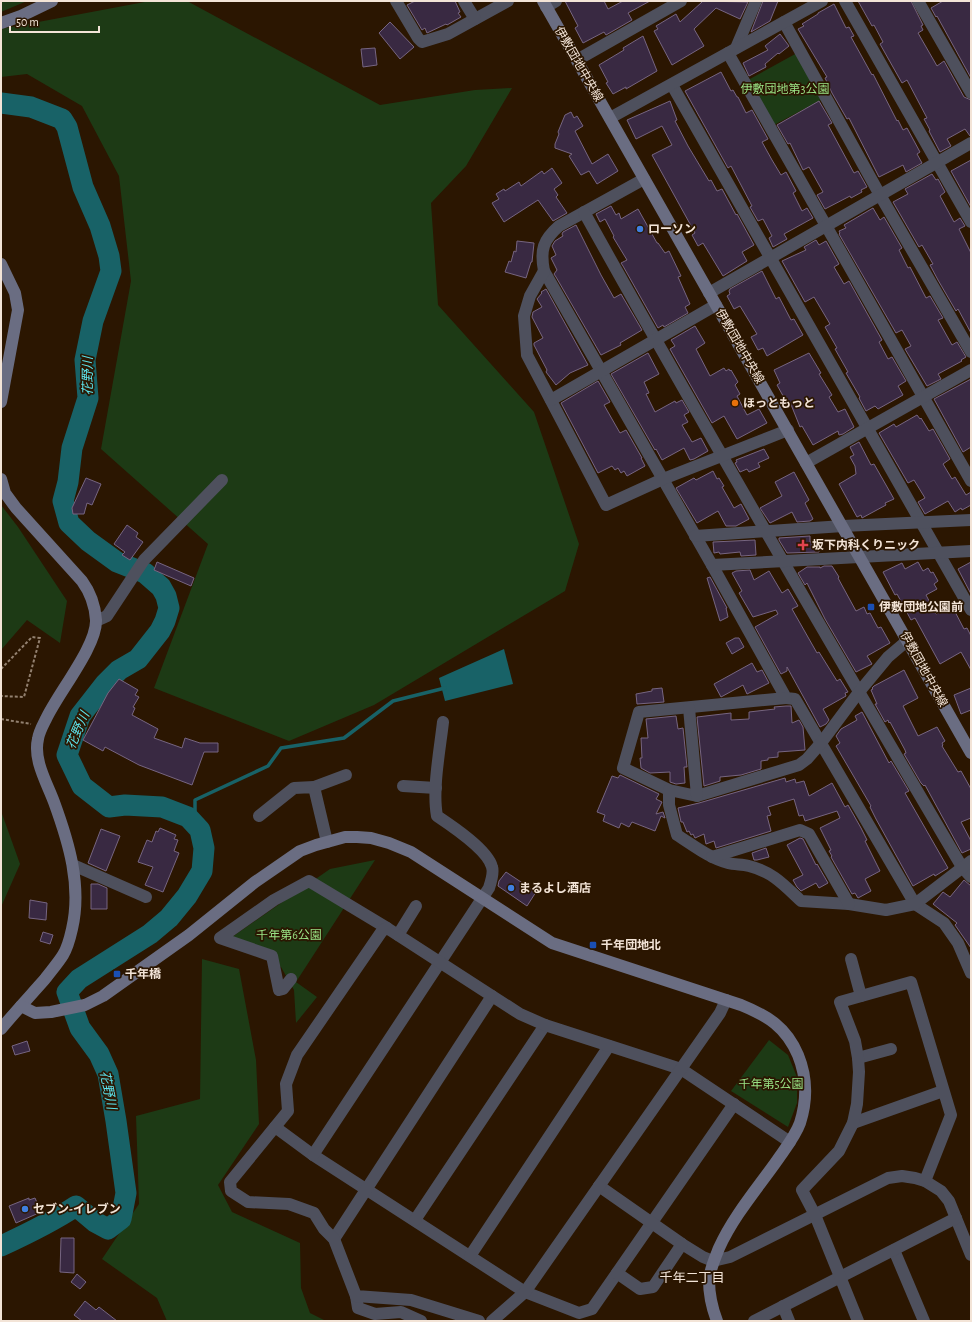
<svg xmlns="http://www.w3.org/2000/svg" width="972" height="1322" font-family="'Alegreya Sans','Noto Sans JP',sans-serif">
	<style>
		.green { fill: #1d3a15 }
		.water { fill: #186267 }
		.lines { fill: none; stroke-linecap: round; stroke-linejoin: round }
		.stream { stroke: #186267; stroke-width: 3.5 }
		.river { stroke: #186267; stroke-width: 21 }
		.building { fill: #392942; stroke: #766581 }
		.path { stroke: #938170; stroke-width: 2; stroke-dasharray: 3 2; stroke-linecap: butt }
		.street { stroke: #4e505d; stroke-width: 12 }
		.secondary { stroke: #6a6d82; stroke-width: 12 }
		.shop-dot { fill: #3f7fe0; stroke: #2b1601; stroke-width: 1.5 }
		.food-dot { fill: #e8710a; stroke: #2b1601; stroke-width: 1.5 }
		.health-dot { fill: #e0444e; stroke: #2b1601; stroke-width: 1.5 }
		.transit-dot { fill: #1a4fb4; stroke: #2b1601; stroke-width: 1.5 }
		.labels { text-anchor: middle; stroke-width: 3.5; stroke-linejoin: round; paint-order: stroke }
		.street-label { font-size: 12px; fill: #f3e4d7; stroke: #2b1601 }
		.park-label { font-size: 12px; fill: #99e385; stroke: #2b1601 }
		.poi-label { font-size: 12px; font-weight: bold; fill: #f3e4d7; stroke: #2b1601; text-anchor: start }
		.water-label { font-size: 13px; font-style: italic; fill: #5ce3ec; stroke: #2b1601 }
		.neighbourhood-label { font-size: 13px; fill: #f3e4d7; stroke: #2b1601 }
	</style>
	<rect width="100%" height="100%" fill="#2b1601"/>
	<!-- green -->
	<g class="green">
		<path d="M1,1H27L1,12Z"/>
		<path d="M150,1H187L380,105L475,90L512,88L466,166L431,203L438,305L534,412L579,544L565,591L374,705L289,741L154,688L208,544L101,449L131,281L119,176L82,106L27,74L1,77V29Z"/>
		<path d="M797,53L823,99L774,125L748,80Z"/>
		<path d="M1,505L18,527L67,601L60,643L27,620L1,650Z"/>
		<path d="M1,811L20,864L1,907Z"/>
		<path d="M375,860L296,982L317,997L296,1023L294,990L281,967L232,937L330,869Z"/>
		<path d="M202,959L239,969L256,1060L259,1124L218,1185L232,1212L300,1243L301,1288L310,1313L326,1321H167L157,1298L102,1259L139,1204L136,1116L200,1099Z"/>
		<path d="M769,1040L788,1055L797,1077V1103L788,1127L731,1091Z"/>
	</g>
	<!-- water -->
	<path class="water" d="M504,649L513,684L445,701L439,678Z"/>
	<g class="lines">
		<!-- stream -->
		<path class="stream" d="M195,825V800L268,766L281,748L344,738L393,701L445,688"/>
		<!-- river -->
		<path class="river" d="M1,103L31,107L62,119L67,127L83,187L100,226L109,256L111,271L93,321L85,360L88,398L72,448L68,482L63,501L69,523L88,541L117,562L145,573L161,587L166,596L169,608L165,621L160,631L138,659L119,670L105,684L80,716L67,755L82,786L109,807L125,805L162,807L188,817L200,830L204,848L202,871L187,896L169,918L150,934L79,979L67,992L80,1028L99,1054L108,1074L116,1121L126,1193L121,1219L108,1229L95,1222L76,1206C52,1222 27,1234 1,1246"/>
	</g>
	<!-- building -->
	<g class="building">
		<path d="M415,1H455L460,12L458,13L461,17L447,25L446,24L427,33L425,28L422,30L407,5Z"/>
		<path d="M565,1H604L608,9L623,1H650L628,13L632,20L606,35L604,32L583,43L575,28L578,26Z"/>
		<path d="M699,1L748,2L740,19L716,8L694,29L704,46L672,65L654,31L658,29L656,26L676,14L680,22L702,2Z"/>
		<path d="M763,1H778L770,21L751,32Z"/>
		<path d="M858,1H911L923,25L921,26L923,30L918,33L937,66L944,61L964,97L971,100V136H970L965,129L947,139L951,146L940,152L929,131L930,130L924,119L927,118L907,80L902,83L880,44L883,42L874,25L872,26Z"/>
		<path d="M943,1H971V78L937,16L936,17L931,8Z"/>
		<path d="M834,4L846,28L849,27L854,36L851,37L872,75L873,74L897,121L898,120L903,130L907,128L920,152L917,154L922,163L906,172L903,165L879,177L849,118L847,119L832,93L825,78L827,77L798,29L804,26L802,24L818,14V13Z"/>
		<path d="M390,22L414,47L400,59L379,33Z"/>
		<path d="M780,34L789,46L779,54L778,53L765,64L766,67L749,76L743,63L768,50L765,46Z"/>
		<path d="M643,36L657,71L626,89V87L613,94L606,83L608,82L599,65L624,50L623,48Z"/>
		<path d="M375,48L377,65L363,67L361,49Z"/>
		<path d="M721,72L731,91L733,90L737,97H738L746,113L752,110L768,139L762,142L772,160L781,175L786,172L796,191L793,193L802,211L807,208L813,218L784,234L787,239L773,247L769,238L772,236L763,219L758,221L750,207L752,206L731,166L728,168L685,91Z"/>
		<path d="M670,101L677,120L675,121L688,146L709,181L711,180L717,191L722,189L736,215L737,214L754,245L742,252L747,261L723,276L703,243L698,246L692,235L695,233L652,155L672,145L662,126L636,139L627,120Z"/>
		<path d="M819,101L832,123L828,125L854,173L858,171L867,187L861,190L862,192L851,198L850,196L825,209L817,195L823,192L809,167L803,170L790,143L788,144L777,125Z"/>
		<path d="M571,112L574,118L577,116L583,126L575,131L592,164L608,154L618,171L597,184L589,171L581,175L569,156L572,154L555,148V144L559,134L558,132L565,115Z"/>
		<path d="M971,160V207L951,171Z"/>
		<path d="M552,168L562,183L554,189L558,195L556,197L567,213L553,221L538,200L504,222L492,203L499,199L496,194L504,189L505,191L519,182L521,186L542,171L544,174Z"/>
		<path d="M932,174L936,180L938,179L945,192L940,196L954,222L960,218L965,226L959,229L971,253V333L958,309L956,311L938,280L930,265L933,264L922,245L919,247L893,202L908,194L905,189Z"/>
		<path d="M611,206L616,215L619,213L621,219L638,209L657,243H658L665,253L669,251L681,276L678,277L690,304L685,307L688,313L664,327L663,325L658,328L623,266L621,263L627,260L613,237L614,236L605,219L600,222L596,214Z"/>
		<path d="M873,208L880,220L884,217L902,248L899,250L908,268L910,267L926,298L930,296L943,318L938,320L952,345L957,342L966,357L961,360L962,361L938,374L941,379L927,386L905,349L911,346L902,330L896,333L839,234L840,233L839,231L846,228L844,225Z"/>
		<path d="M576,225L601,275L614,298L621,294L642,330L620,343L621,345L601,355L556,277L554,274L557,270L551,258L556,255L552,246L555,241L563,236L562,234L563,232Z"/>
		<path d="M816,240L819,245L826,241L839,264L834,267L844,284L849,281L882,340L879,342L888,359L892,357L906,381L898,386L903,395L878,409L875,406L866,411L859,398L860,397L846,373L848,372L835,349L837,348L825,327L830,324L814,297L805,302L782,261L806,250L804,247Z"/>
		<path d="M517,241L534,243L532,262H531L526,278L505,272L509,261L511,262L514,251L516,252Z"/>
		<path d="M762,271L776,299L779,297L791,320L794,319L803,335L767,356L763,348L758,350L751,337L757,334L740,306L734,309L727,296L730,294L729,291L730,289Z"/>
		<path d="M546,289L588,365L570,373L556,385L546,372L547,370L534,345V343L543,338L532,317L533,312L542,307L537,299L542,293L541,292Z"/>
		<path d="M695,326L705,343L696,349L710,376L724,368L726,371L729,369L730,371L731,370L738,382L735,385L740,394L737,396L747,415L759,409L767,423L737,439L724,416L712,423L670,349L675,346L671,340Z"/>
		<path d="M648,353L659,374L644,382L649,393L646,394L655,412L675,401L676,403L682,400L689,412L684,415L688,422L682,425L692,442L701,438L708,451L694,459L690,460L684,448L662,460L656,449L655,450L611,374Z"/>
		<path d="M809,353L821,373L819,374L832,395L829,397L838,412L845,409L854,427L843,434L839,435L838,431L813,445L802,426L800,427L790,402L787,403L777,385L780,383L774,370Z"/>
		<path d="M971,379V447L963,452L934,399Z"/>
		<path d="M598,381L610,402L604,405L620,433L626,430L642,458H641L645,466L627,476L624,471L621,473L618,468L615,470L612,466L598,473L561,403Z"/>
		<path d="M917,415L920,419L921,418L929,431L933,429L950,459L943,464L952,479L955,477L966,495L971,492V505L962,510L961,508L955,512L948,501L925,514L918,502L925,498L914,480L908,483L879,433L894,424L896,427Z"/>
		<path d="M859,442L871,465L874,464L894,499L885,503L886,505L862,518L861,515L857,517L839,484L856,474L855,466L850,457L854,455L850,447Z"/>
		<path d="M764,449L769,458L758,463L760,467L749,472L747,469L740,472L735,463L737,462L736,460Z"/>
		<path d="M713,471L717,479L719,478L724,486L722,487L734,508L741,504L749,519L736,526H726L718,511L697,523L676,488L694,478L696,480Z"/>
		<path d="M794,472L809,500L805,503L813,519L810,521L797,522L792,512L770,523L760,508L782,496L775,482Z"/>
		<path d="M86,478L101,484L92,505L87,503L84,514H73L72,508Z"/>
		<path d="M127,525L138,533L136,537L143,542L130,560L122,555L125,552L114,544Z"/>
		<path d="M810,536V542L818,541L819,552L787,553L779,540V538Z"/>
		<path d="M755,540L756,555L741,556L740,552L720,554L719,552L714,553L713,542Z"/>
		<path d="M157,562L194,578L191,586L154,570Z"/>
		<path d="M918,562L923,571L928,568L931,573L933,572L938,581L934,584L937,589L926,595L936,614L952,606L964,629L967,628L971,636V670L961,652L940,664L915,618L911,620L897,594L895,595L883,572L902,563L905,569Z"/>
		<path d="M971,562V594L958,569Z"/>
		<path d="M824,566H832L839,577L838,578L856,611L864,607L867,614L870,613L878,628L881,627L890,643L867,656L872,664L856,672L825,619L807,583L805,585L798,573L807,567H820V568Z"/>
		<path d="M750,570L754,580L769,571L782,593L788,589L798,606L792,609L817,653L819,652L837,681L840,679L848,692L845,693L846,696L823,709L829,720L826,724L820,727L787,667V671L781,674L755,627L778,614L776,610L753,617L739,593L742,591L732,573L736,571Z"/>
		<path d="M710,577L727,608H726L728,617L720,621L707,578Z"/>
		<path d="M735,638H739L744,647L732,654L726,643Z"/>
		<path d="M752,663L757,672L762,670L769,683L747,694L743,685L721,697L714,684Z"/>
		<path d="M904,670L918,698L903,706L918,736L937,727L945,741L942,743L943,745L942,746L958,772L961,771L971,789V818L961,822L971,841V849L962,853L925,785L924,786L921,783L904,754L906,753L905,750L890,722L889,723L888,720L885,722L875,704H877L871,690L873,689L872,688L874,686Z"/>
		<path d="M119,679L138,690L135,695L139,697L133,707L135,708L132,715L158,729L154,738L182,748L185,738L200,743H218V752H204L192,785L139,765L105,747L103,751L83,740L108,693Z"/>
		<path d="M662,688L664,702L637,704L636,694L652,691V689Z"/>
		<path d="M971,688V710L961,714L954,695Z"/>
		<path d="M786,706H791L792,723L799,720L803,727L805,750L778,752V757L768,758V760L761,761V769L741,775L720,777V781L704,786L697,717L731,713V720L749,719V712L775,709L774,707Z"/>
		<path d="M862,712L889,763L891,761L909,791L905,793L948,868L935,876L934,874L913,886L876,819L870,807L871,806L836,746L840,743L836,736L841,729L857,720L855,716Z"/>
		<path d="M676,716L678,729L683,728L687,767H684L685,783L676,784L670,782V772L650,773L641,768L640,758H642L641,738H648L646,719Z"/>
		<path d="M620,775L659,794L656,799L662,802L656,814L663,812L665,818L661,816L655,831L632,822L629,827L621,823L619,828L603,821L605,815L597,812L612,776L618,778Z"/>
		<path d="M785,778L786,782L795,779L796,783L804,781L809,796L832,783L845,807L848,805L861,828L867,840L865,841L880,871L865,879L871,891L858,898L855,893L852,894L831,857L832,856L829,851L831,850L820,828L840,818L837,811L805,821L803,815L799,816L794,799L768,807L771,815L767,816L771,831L716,848L714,841L706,844L704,834L695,838L693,834L691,835L689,831L687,832L683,822H681L678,808L699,803Z"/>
		<path d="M160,828L176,835L174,839L178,840L174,851L179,853L163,892L145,885L153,867L138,862L147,840L152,842L156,831L158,832Z"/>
		<path d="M101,829L120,836L106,871L88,863Z"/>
		<path d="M800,838L803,839L816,865L817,864L828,883L819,888L816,883L801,891L797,887L793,880L803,875L787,845Z"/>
		<path d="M766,848L769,857L757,860H754L752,853Z"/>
		<path d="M506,872L536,892L527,906L498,886L499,881Z"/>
		<path d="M964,880L971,886V948L955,925L957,923L933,904L943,892L950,897Z"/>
		<path d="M91,884H98L107,888V909H91Z"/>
		<path d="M30,900L47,903L46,920L29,918Z"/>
		<path d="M43,932L53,935L50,944L40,941Z"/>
		<path d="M27,1041L30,1051L15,1055L12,1046Z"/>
		<path d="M29,1198V1200L35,1198L41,1212L16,1223L9,1206Z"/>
		<path d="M61,1238H74V1273L60,1272Z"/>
		<path d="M77,1274L86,1282L80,1289L71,1282Z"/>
		<path d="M85,1301L96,1310L99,1307L117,1321H82L74,1315Z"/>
	</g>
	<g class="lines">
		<!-- path -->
		<g class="path">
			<path d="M1,669L32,637L40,638L24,697L1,696"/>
			<path d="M1,719L31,724"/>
		</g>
		<!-- street -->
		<g class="street">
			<path d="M396,1L418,38L422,42L448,34L508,1"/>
			<path d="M464,1L475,19"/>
			<path d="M845,1L971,222"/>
			<path d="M918,1L971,93"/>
			<path d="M546,7L556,1"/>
			<path d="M784,22L880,195L971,352"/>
			<path d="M736,48L756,1"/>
			<path d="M728,53L971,481"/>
			<path d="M577,60L681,1"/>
			<path d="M672,85L971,610"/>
			<path d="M610,118L822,1"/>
			<path d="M644,179L559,226C543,240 540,250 544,271L712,565L786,698L795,699L915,904L944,923L958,943L971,973"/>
			<path d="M584,212C707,433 834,650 962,867L971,877"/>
			<path d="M544,271L530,296L524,316L527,355L606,505L663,479L788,430"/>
			<path d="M709,293L971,143"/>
			<path d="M551,400L716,305"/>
			<path d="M806,463L971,370"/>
			<path d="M695,536L843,526L971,520"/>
			<path d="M712,565L971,551"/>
			<path d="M96,621L107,616L144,560L222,480"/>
			<path d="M786,698L639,712L623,768L669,790L697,796L799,765L807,759L821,743L859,692L888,657L908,640"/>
			<path d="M689,708L697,796"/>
			<path d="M403,786L436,788"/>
			<path d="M314,787L346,775"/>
			<path d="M669,790V805L677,835C693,845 709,858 728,863C735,865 742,864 749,866C773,872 784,885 801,901L849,904L886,910L915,904L971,861"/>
			<path d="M259,816L294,788L314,787L327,842"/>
			<path d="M712,857L800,830L809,834L849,904"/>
			<path d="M73,865L146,897"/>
			<path d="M398,935L416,906"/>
			<path d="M851,959L861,996"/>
			<path d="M291,979L283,989L279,990L272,956L220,938L274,900L309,881L387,928"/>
			<path d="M858,1058L891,1049"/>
			<path d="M853,1123L943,1091"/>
			<path d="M275,1127L313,1155L525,1292L579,1313L592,1309L734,1104"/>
			<path d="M313,1155L489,888C491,882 494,873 492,867C488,850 452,826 437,816C432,790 440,749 443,722"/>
			<path d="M599,1186L682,1244L703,1257L713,1261L730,1257L888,1178L902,1176L915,1178L925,1181L941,1191L949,1201L971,1255"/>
			<path d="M415,1220L545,1025"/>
			<path d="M334,1239L492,996"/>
			<path d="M894,1250L924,1321"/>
			<path d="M470,1256L609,1046"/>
			<path d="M617,1273L640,1289L653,1287L682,1244"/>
			<path d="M356,1296L358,1308L375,1314L401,1312L421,1321"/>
			<path d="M783,1306L789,1321"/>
			<path d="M479,1321L411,1300L356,1296L334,1239L324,1229L314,1213L289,1204L248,1202L231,1191L230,1182L288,1111L286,1084L297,1055L382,931L387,928L520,1014L545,1025L681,1069L790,1142"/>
			<path d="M492,1321L525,1292L720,1013L726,1000"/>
			<path d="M754,1321L956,1218"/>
			<path d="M858,1321L815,1215L802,1190L839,1151L853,1123L857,1104L859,1072L858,1058L855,1041L840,1002L911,982L951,1115L925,1181"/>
		</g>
		<!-- secondary -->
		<g class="secondary">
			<path d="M543,1L971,753"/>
			<path d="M1,23L21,16L52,1"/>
			<path d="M1,264L15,293L18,310L1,402"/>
			<path d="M1,479L5,493L16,508L82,581C90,592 95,605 96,620C97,646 58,693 46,719C43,725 39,732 38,739C33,760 47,783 54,802C69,843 82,886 72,929C70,938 68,947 63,955C58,963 51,971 45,979C30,996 15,1012 1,1029"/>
			<path d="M21,1006L35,1013L51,1012L85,1005L103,996L189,935L255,882L300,851L316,845L345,837H357L371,838L389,843L411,852L552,943L741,1005C768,1016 786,1027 798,1055C807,1077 807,1101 800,1123C795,1137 784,1150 776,1162C756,1190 733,1217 719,1248C715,1258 710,1269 709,1280C709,1294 712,1308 717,1321"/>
		</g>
	</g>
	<!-- markers -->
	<g class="shop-dot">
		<circle cx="640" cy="229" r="4"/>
		<circle cx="511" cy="888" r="4"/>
		<circle cx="25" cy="1209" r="4"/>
	</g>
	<circle class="food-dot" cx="735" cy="403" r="4"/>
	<path class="health-dot" d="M801 539h4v4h4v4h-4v4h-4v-4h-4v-4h4z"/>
	<g class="transit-dot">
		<rect x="867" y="603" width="8" height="8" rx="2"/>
		<rect x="589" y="941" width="8" height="8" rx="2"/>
		<rect x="113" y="970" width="8" height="8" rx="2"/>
	</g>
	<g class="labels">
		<!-- street labels -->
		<g class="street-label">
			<text transform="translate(579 64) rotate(60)" y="4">伊敷団地中央線</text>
			<text transform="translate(740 346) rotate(60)" y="4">伊敷団地中央線</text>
			<text transform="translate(924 669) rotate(61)" y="4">伊敷団地中央線</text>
		</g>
		<!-- park labels -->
		<g class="park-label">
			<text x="785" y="93">伊敷団地第3公園</text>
			<text x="289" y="939">千年第6公園</text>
			<text x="771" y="1088">千年第5公園</text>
		</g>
		<!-- poi labels -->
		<g class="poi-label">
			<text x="648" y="233">ローソン</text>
			<text x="743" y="407">ほっともっと</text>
			<text x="812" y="549">坂下内科くりニック</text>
			<text x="879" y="611">伊敷団地公園前</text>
			<text x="519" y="892">まるよし酒店</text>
			<text x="601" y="949">千年団地北</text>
			<text x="125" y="978">千年橋</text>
			<text x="33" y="1213">セブン-イレブン</text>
		</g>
		<!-- water labels -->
		<g class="water-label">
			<text transform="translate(87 376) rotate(-90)" y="5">花野川</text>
			<text transform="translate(77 730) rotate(-67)" y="5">花野川</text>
			<text transform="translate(109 1090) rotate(79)" y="5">花野川</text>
		</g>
		<!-- neighbourhood labels -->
		<g class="neighbourhood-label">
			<text x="692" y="1282">千年二丁目</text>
		</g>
	</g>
	<!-- border -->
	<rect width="972" height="1322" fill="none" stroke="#f3e4d7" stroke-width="4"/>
	<!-- scale -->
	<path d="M10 26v6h89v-6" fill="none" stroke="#f3e4d7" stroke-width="2"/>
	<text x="16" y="26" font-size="12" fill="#f3e4d7" stroke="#2b1601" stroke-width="3" paint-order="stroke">50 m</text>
</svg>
